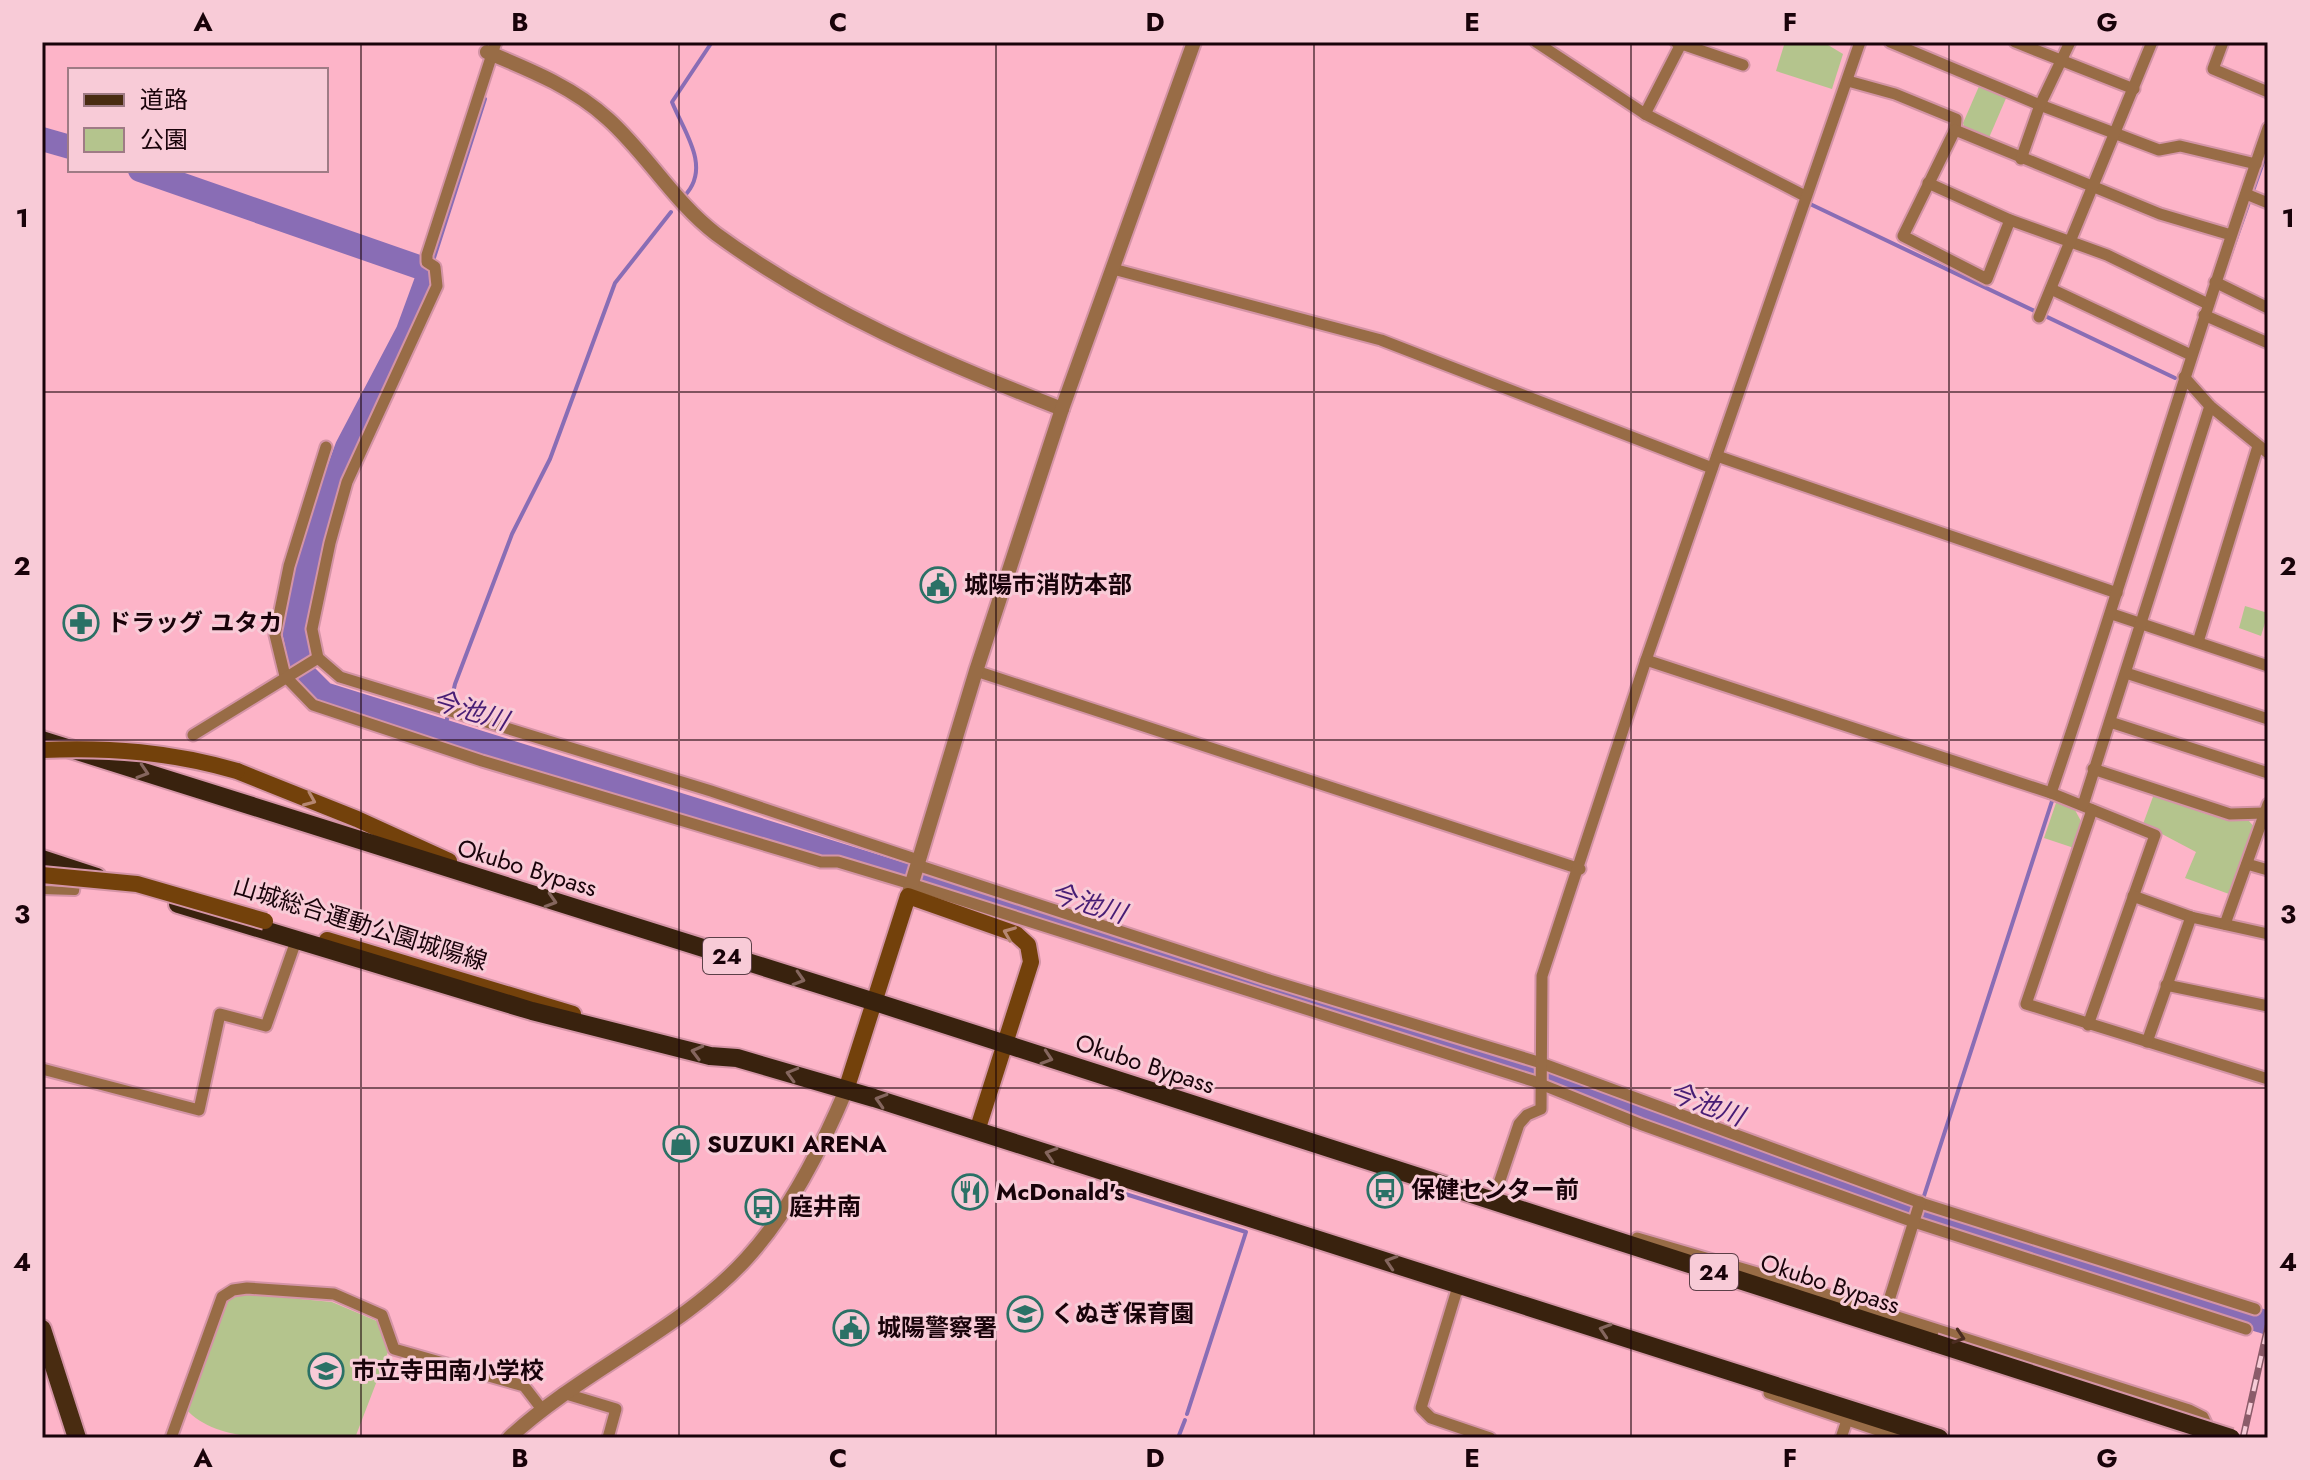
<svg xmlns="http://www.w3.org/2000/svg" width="2310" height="1480" font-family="Jost,'Noto Sans JP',sans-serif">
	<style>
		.green { fill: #b4c48d }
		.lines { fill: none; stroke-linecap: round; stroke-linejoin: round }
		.stream { stroke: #896db5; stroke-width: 4 }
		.river { stroke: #896db5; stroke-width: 24 }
		.pedestrian-casing { stroke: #d494a6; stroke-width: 12 }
		.minor-casing { stroke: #d494a6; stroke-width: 15 }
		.tertiary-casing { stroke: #d494a6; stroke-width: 18 }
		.secondary-casing { stroke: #d494a6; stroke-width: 20 }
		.primary-casing { stroke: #d494a6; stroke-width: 22 }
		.trunk-casing { stroke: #d494a6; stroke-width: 22 }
		.pedestrian { stroke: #986c46; stroke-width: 8 }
		.minor { stroke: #986c46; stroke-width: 11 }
		.tertiary { stroke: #986c46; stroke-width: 14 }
		.secondary { stroke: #73410b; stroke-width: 16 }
		.primary { stroke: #492c11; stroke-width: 18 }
		.trunk { stroke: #39220e; stroke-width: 18 }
		.rail-casing { stroke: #8b5b69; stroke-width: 7 }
		.rail { stroke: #f8cbd7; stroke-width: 4; stroke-dasharray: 12; stroke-linecap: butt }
		.secondary-bridge-casing { stroke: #d494a6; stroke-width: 20; stroke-linecap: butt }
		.trunk-bridge-casing { stroke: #d494a6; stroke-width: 22; stroke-linecap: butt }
		.secondary-bridge { stroke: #73410b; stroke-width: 16 }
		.trunk-bridge { stroke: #39220e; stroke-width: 18 }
		.oneway { stroke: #85665e }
		.oneway2 { stroke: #b68671 }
		.oneway3 { stroke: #4c2d22 }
		.grid { fill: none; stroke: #19030a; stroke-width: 2; stroke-opacity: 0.55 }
		.labels { text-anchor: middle; stroke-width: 6; stroke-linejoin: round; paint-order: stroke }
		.shield { fill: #f8cbd7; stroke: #5c3f48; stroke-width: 2 }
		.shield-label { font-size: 22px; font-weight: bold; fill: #19030a }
		.poi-label { font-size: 24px; font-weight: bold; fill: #19030a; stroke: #f8cbd7; text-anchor: start }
		.street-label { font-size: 24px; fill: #19030a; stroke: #f8cbd7 }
		.water-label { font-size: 26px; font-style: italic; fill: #471d75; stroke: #f8cbd7 }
		.neatline { fill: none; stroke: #19030a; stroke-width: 3 }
		.grid-label { font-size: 26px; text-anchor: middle; font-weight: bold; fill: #19030a }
	</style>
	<rect width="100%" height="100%" fill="#fdb4c8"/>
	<!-- green -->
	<g class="green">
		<path d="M1785,42H1823L1843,54L1832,89L1776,71Z"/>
		<path d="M1980,84L2007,96L1988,140L1965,130L1963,123Z"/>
		<path d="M2245,606L2268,613L2261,636L2239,628Z"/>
		<path d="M2154,794L2206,814L2249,821L2255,828L2229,894L2185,878L2196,852L2143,824Z"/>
		<path d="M2057,800L2075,810L2082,823L2074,848L2044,838Z"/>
		<path d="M246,1294L332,1302L379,1322L388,1352L355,1438C306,1438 220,1448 186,1409L229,1299Z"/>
	</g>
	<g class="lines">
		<!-- stream -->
		<g class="stream">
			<path d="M687,193C710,165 684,132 672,102L712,42"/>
			<path d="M1808,203L2175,378"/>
			<path d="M2229,259L2268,148"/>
			<path d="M432,264L485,99"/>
			<path d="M444,732L455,684L512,534L550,459L615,283L671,212"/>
			<path d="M1116,1191L1246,1232L1187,1414"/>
			<path d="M1923,1199L2053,798"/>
			<path d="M1178,1438L1185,1420"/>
		</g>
		<!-- river -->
		<g class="river">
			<path d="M42,139L70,147"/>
			<path d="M140,170L430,271L408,331L347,447L314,538L294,631L303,673L324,694L1528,1070C1771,1165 2020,1244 2268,1323"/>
		</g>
		<defs>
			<path id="pedestrian" d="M42,890L75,891L76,884H67"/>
			<g id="minor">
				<path d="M496,42L427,255V262L435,267L437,286L347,482L330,543L312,629L318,658L340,677L711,791L918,860"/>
				<path d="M1536,42L1645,114L1805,196"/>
				<path d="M1676,42L1743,65"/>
				<path d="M1890,42L2040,105L2159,150L2180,146L2256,164"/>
				<path d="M2015,42L2134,89"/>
				<path d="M2223,42L2213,69L2268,92"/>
				<path d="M1848,81L1895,94L1956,119L1955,130L1903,236L1987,279L2010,220"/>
				<path d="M1645,114L1682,42"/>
				<path d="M1955,130L2160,214L2231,235"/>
				<path d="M2021,159L2040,105L2070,42"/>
				<path d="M1928,183L2010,220L2107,255L2208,304"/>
				<path d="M2246,194L2268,203"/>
				<path d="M1113,269L1381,340L1712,468"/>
				<path d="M2215,282L2268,308"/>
				<path d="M2051,289L2191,355"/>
				<path d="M2204,315L2268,343"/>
				<path d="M2039,317L2152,42"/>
				<path d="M2184,377L2210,406L2268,453"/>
				<path d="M326,447L289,566L275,635L285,676L313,705L482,761L821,862H838L911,884L1533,1081L1640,1124L1914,1222L2246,1329"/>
				<path d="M1717,456L2117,593"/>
				<path d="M2112,614L2268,666"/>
				<path d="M2198,642L2258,446"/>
				<path d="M1646,660L2051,793L2155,835L2088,1025"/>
				<path d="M976,671L1580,869"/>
				<path d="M2126,673L2268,719"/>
				<path d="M2110,722L2268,773"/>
				<path d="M193,735L318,658"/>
				<path d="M2093,769L2230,814L2265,813"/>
				<path d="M2051,793C2126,572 2191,348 2268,128"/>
				<path d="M2083,805L2210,406"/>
				<path d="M2092,810L2026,1004L2268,1079"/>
				<path d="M2247,864L2268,870"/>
				<path d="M917,865L1266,979L1538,1062L1924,1204L2255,1309"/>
				<path d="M2133,896L2191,917L2268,934"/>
				<path d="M2225,924L2268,804"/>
				<path d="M2166,985L2268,1006"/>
				<path d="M2147,1042L2191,917"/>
				<path d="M42,1069L199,1110L220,1014L266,1026L296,941"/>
				<path d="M1496,1202L1493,1201L1519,1124L1527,1115L1541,1109L1542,976L1646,660L1860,42"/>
				<path d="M1637,1238L1778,1279L2189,1410L2203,1417L2210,1432"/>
				<path d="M1465,1286L1456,1293L1421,1408L1431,1418L1490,1438"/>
				<path d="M1885,1313L1920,1202"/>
				<path d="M563,1393L616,1409L608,1438"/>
				<path d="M1769,1393L1901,1438"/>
				<path d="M171,1438L222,1297L233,1290L247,1288L334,1294L382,1315L394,1349L524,1386L541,1408"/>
				<path d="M1841,1438L1847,1420"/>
			</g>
			<g id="tertiary">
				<path d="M487,52C530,70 573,87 608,119C647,154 674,202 716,234C821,311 941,362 1062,409"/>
				<path d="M908,896L976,671L1062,409L1194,42"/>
				<path d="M509,1438C581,1371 683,1329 747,1258C790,1211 822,1147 846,1090"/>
			</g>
			<g id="secondary">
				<path d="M237,771L357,819L449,861"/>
				<path d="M327,940L573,1014"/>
				<path d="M846,1090L908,896L1016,934L1028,945L1031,962L977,1131"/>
			</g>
			<path id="primary" d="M42,1329L77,1438"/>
			<g id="trunk">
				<path d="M42,740L875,1002L1935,1343"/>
				<path d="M42,859L97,877"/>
				<path d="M178,904L532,1011L710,1056L737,1058L874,1098L1939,1438"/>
			</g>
		</defs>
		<!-- pedestrian casing -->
		<use href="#pedestrian" class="pedestrian-casing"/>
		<!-- minor casing -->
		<use href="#minor" class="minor-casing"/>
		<!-- tertiary casing -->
		<use href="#tertiary" class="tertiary-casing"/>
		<!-- secondary casing -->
		<use href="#secondary" class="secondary-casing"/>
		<!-- primary casing -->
		<use href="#primary" class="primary-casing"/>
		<!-- trunk casing -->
		<use href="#trunk" class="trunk-casing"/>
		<!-- pedestrian -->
		<use href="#pedestrian" class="pedestrian"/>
		<!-- minor -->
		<use href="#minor" class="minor"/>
		<!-- tertiary -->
		<use href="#tertiary" class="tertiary"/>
		<!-- secondary -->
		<use href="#secondary" class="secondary"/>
		<!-- primary -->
		<use href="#primary" class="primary"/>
		<!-- trunk -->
		<use href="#trunk" class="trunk"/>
		<defs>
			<path id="rail" d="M2243,1438L2268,1326"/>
		</defs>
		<!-- rail casing -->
		<use href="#rail" class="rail-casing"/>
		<!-- rail -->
		<use href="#rail" class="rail"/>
		<defs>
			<g id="secondary-bridge">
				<path d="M42,750C110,747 171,752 237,771"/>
				<path d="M42,875L137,884L265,921"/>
			</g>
			<path id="trunk-bridge" d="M1935,1343L2231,1438"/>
		</defs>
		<!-- secondary-bridge casing -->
		<use href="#secondary-bridge" class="secondary-bridge-casing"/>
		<!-- trunk-bridge casing -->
		<use href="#trunk-bridge" class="trunk-bridge-casing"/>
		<!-- secondary-bridge -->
		<use href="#secondary-bridge" class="secondary-bridge"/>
		<!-- trunk-bridge -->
		<use href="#trunk-bridge" class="trunk-bridge"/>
	</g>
	<!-- one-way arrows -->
	<defs><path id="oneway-chevron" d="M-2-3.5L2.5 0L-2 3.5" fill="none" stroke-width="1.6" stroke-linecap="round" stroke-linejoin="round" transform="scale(2)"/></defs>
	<g class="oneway">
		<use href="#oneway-chevron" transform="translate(143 772) rotate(18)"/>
		<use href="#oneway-chevron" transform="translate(551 901) rotate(17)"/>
		<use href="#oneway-chevron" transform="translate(799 979) rotate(17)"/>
		<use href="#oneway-chevron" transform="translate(697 1052) rotate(-165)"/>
		<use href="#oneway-chevron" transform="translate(1047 1058) rotate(18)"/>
		<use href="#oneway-chevron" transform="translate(792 1074) rotate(-164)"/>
		<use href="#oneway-chevron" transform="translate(881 1100) rotate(-163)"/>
		<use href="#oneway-chevron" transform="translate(1051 1154) rotate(-163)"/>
		<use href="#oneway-chevron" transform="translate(1391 1262) rotate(-162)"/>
		<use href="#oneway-chevron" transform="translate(1605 1330) rotate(-162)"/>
	</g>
	<g class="oneway2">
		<use href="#oneway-chevron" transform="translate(310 800) rotate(23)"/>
		<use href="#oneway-chevron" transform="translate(1009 933) rotate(-158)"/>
	</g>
	<use class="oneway3" href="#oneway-chevron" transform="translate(1959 1337) rotate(18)"/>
	<!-- grid -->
	<path class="grid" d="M361,42V1438M679,42V1438M996,42V1438M1314,42V1438M1631,42V1438M1949,42V1438M42,392H2268M42,740H2268M42,1088H2268"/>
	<!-- icons -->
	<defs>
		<symbol id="civic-ring" viewBox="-11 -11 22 22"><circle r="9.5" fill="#f8cbd7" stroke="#2b7166" stroke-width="1.5"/><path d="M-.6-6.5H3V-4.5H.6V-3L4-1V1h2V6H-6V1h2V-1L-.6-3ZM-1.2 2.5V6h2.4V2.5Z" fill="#2b7166"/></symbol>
		<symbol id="pharmacy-ring" viewBox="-11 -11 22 22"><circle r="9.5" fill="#f8cbd7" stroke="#2b7166" stroke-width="1.5"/><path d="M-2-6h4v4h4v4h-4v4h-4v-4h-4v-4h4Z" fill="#2b7166"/></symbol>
		<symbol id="shop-ring" viewBox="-11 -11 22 22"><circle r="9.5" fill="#f8cbd7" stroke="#2b7166" stroke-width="1.5"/><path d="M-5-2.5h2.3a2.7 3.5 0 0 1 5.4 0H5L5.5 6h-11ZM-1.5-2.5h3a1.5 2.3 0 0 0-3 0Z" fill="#2b7166"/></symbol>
		<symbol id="bus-ring" viewBox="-11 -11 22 22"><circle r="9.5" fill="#f8cbd7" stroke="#2b7166" stroke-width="1.5"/><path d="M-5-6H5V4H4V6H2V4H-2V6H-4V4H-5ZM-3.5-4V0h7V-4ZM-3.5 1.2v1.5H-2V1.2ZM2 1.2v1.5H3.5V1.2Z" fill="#2b7166"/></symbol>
		<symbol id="restaurant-ring" viewBox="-11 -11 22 22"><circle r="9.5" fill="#f8cbd7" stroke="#2b7166" stroke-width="1.5"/><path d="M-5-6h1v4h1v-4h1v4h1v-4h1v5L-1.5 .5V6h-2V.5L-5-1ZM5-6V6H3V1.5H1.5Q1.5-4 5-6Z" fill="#2b7166"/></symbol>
		<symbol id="school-ring" viewBox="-11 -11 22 22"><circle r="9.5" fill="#f8cbd7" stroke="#2b7166" stroke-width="1.5"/><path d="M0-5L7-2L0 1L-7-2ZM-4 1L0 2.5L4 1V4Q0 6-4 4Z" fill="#2b7166"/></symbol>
	</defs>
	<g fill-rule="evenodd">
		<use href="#civic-ring" x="918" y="565" width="40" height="40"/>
		<use href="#pharmacy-ring" x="61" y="603" width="40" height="40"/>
		<use href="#shop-ring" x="661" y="1124" width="40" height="40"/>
		<use href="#bus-ring" x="1365" y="1170" width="40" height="40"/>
		<use href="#restaurant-ring" x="950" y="1172" width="40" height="40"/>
		<use href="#bus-ring" x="743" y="1187" width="40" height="40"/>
		<use href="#school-ring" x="1005" y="1294" width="40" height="40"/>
		<use href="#civic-ring" x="831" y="1308" width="40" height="40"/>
		<use href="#school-ring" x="306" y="1351" width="40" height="40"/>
	</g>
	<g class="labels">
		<!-- shield labels -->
		<g class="shield">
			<rect x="703" y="938" width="48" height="36" rx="6"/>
			<rect x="1690" y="1254" width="48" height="36" rx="6"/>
		</g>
		<g class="shield-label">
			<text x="727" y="964">24</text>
			<text x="1714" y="1280">24</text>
		</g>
		<!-- poi labels -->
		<g class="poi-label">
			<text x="964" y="593">城陽市消防本部</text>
			<text x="107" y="631">ドラッグ ユタカ</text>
			<text x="707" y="1152">SUZUKI ARENA</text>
			<text x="1411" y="1198">保健センター前</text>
			<text x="996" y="1200">McDonald's</text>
			<text x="789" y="1215">庭井南</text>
			<text x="1051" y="1322">くぬぎ保育園</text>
			<text x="877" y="1336">城陽警察署</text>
			<text x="352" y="1379">市立寺田南小学校</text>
		</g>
		<!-- street labels -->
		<g class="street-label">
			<text transform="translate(527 868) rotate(17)" y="8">Okubo Bypass</text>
			<text transform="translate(360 924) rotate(17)" y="8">山城総合運動公園城陽線</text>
			<text transform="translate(1145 1064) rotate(18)" y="8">Okubo Bypass</text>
			<text transform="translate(1830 1284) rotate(18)" y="8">Okubo Bypass</text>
		</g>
		<!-- water labels -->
		<g class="water-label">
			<text transform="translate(470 710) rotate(17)" y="9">今池川</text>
			<text transform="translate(1088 903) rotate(17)" y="9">今池川</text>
			<text transform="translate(1706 1104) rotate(20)" y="9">今池川</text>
		</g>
	</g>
	<!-- border -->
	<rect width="2310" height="1480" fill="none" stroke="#f8cbd7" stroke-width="88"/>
	<!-- legend -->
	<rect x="68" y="68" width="260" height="104" fill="#f8cbd7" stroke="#9f7b85" stroke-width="2"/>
	<rect x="84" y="94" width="40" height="12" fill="#492c11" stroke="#9f7b85" stroke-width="2"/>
	<text x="140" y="108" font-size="24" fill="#19030a">道路</text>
	<rect x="84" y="128" width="40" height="24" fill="#b4c48d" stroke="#9f7b85" stroke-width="2"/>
	<text x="140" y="148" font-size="24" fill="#19030a">公園</text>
	<rect x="44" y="44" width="2222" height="1392" class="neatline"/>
	<g class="grid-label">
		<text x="203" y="31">A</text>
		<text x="520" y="31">B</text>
		<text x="838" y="31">C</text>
		<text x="1155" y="31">D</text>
		<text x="1472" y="31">E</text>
		<text x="1790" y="31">F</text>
		<text x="2107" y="31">G</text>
		<text x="22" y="227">1</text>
		<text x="2288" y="227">1</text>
		<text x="22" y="575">2</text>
		<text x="2288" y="575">2</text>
		<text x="22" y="923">3</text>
		<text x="2288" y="923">3</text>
		<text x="22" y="1271">4</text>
		<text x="2288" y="1271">4</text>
		<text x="203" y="1467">A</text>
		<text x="520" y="1467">B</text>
		<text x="838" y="1467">C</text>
		<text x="1155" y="1467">D</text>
		<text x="1472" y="1467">E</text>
		<text x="1790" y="1467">F</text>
		<text x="2107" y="1467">G</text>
	</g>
</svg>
